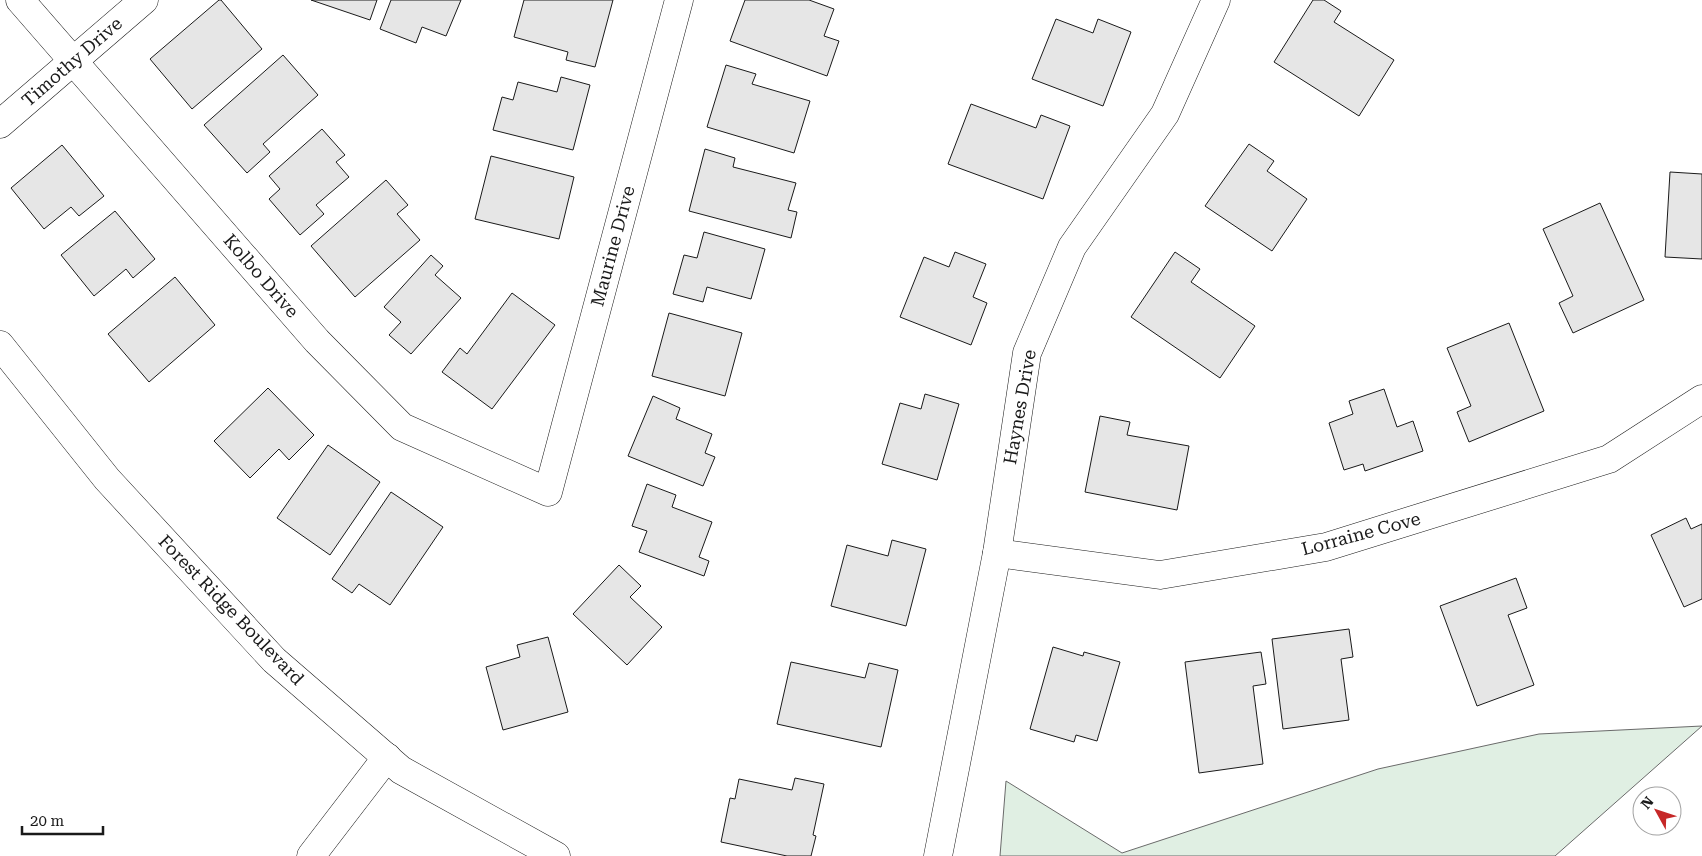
<svg xmlns="http://www.w3.org/2000/svg" width="1702" height="856" font-family="'Roboto Serif',serif">
	<style>
		.green { fill: #e0efe3; stroke: #6a6a6a }
		.building { fill: #e6e6e6; stroke: #1a1a1a }
		.lines { fill: none; stroke-linecap: round; stroke-linejoin: round }
		.minor-casing { stroke: #1a1a1a; stroke-width: 29 }
		.minor { stroke: #fff; stroke-width: 28 }
		.labels { text-anchor: middle; stroke-width: 4; stroke-linejoin: round; paint-order: stroke }
		.street-label { font-size: 18px; fill: #1a1a1a; stroke: #fff }
	</style>
	<rect width="100%" height="100%" fill="#fff"/>
	<!-- green -->
	<path class="green" d="M1702,726L1555,856H1000L1006,781L1122,853L1378,769L1539,734Z"/>
	<!-- building -->
	<g class="building">
		<path d="M219,0H221L262,49L192,109L150,59Z"/>
		<path d="M311,0H377L370,20Z"/>
		<path d="M391,0H461L446,36L422,27L416,43L380,29Z"/>
		<path d="M524,0H613L595,67L566,60L568,52L514,37Z"/>
		<path d="M745,0H809L834,9L824,36L839,41L827,76L730,41Z"/>
		<path d="M1313,0H1324L1341,11L1334,22L1394,60L1359,116L1274,62Z"/>
		<path d="M1056,19L1093,33L1098,19L1131,32L1103,106L1032,79Z"/>
		<path d="M283,55L318,95L263,144L270,152L247,173L204,125Z"/>
		<path d="M726,65L756,74L752,84L810,101L794,153L707,127Z"/>
		<path d="M561,77L590,85L573,150L493,130L502,97L513,100L518,82L557,92Z"/>
		<path d="M971,104L1036,128L1041,115L1070,126L1043,199L948,164Z"/>
		<path d="M322,129L345,155L336,162L349,177L316,205L324,214L300,235L269,199L280,189L269,176Z"/>
		<path d="M1249,144L1274,161L1267,171L1307,199L1272,251L1205,206Z"/>
		<path d="M62,145L104,196L79,216L71,207L44,229L11,188Z"/>
		<path d="M705,149L735,158L733,167L796,183L788,210L797,212L791,238L689,211Z"/>
		<path d="M491,156L574,177L559,239L475,219Z"/>
		<path d="M1670,172L1702,174V259L1665,257Z"/>
		<path d="M386,180L408,205L397,214L420,240L355,297L311,246Z"/>
		<path d="M1600,203L1644,300L1573,333L1559,303L1573,296L1543,229Z"/>
		<path d="M115,211L155,259L133,278L126,269L94,296L61,255Z"/>
		<path d="M704,232L765,249L751,299L707,287L703,302L673,294L684,255L697,258Z"/>
		<path d="M955,252L986,264L973,297L987,303L971,345L900,317L924,257L949,267Z"/>
		<path d="M1175,252L1200,269L1191,282L1255,326L1220,378L1131,317Z"/>
		<path d="M431,255L443,266L435,275L461,298L411,354L389,335L401,322L384,307Z"/>
		<path d="M175,277L215,325L149,382L108,334Z"/>
		<path d="M512,293L555,325L492,409L442,372L460,348L467,354Z"/>
		<path d="M669,313L742,333L725,396L652,376Z"/>
		<path d="M1509,323L1544,411L1469,442L1457,412L1471,406L1447,348Z"/>
		<path d="M268,388L314,435L289,460L279,449L250,478L214,441Z"/>
		<path d="M1384,389L1397,427L1413,421L1423,451L1365,471L1363,464L1344,470L1329,423L1353,414L1349,401Z"/>
		<path d="M925,394L959,404L937,480L882,464L900,403L921,409Z"/>
		<path d="M653,396L680,408L676,419L712,434L705,453L715,457L703,486L628,456Z"/>
		<path d="M1100,416L1130,422L1127,435L1189,446L1177,510L1085,492Z"/>
		<path d="M328,445L380,482L330,555L277,518Z"/>
		<path d="M647,484L676,495L672,507L712,522L699,557L709,561L704,576L639,552L647,531L632,526Z"/>
		<path d="M391,492L443,527L390,605L359,584L352,593L332,579Z"/>
		<path d="M1686,518L1691,529L1702,524V599L1684,607L1651,535Z"/>
		<path d="M892,540L926,549L906,626L831,606L847,545L888,556Z"/>
		<path d="M619,565L641,586L630,597L662,627L627,665L573,614Z"/>
		<path d="M1516,578L1527,608L1508,615L1534,685L1477,706L1440,606Z"/>
		<path d="M1349,629L1353,657L1341,659L1349,720L1283,729L1272,639Z"/>
		<path d="M548,637L568,712L503,730L486,667L520,657L517,645Z"/>
		<path d="M1053,647L1083,656L1084,652L1120,662L1097,741L1076,735L1074,742L1030,729Z"/>
		<path d="M1261,652L1266,684L1253,686L1263,764L1199,773L1185,662Z"/>
		<path d="M791,662L865,678L869,663L898,670L881,747L777,724Z"/>
		<path d="M795,778L824,784L813,835L816,836L811,856H787L721,842L730,798L735,799L739,779L792,790Z"/>
	</g>
	<g class="lines">
		<defs>
			<g id="minor">
				<path d="M20,0L317,341L402,427L548,492L679,0"/>
				<path d="M0,124L144,0"/>
				<path d="M0,345L107,479L274,660L401,770L556,856"/>
				<path d="M997,553L1160,575L1326,547L1609,459L1702,399"/>
				<path d="M311,856L387,757"/>
				<path d="M938,856L997,553L1027,353L1072,247L1165,114L1216,0"/>
			</g>
		</defs>
		<!-- minor casing -->
		<use href="#minor" class="minor-casing"/>
		<!-- minor -->
		<use href="#minor" class="minor"/>
	</g>
	<g class="labels">
		<!-- street labels -->
		<g class="street-label">
			<text transform="translate(72 62) rotate(-41)" y="6">Timothy Drive</text>
			<text transform="translate(613 246) rotate(-75)" y="6">Maurine Drive</text>
			<text transform="translate(261 276) rotate(49)" y="6">Kolbo Drive</text>
			<text transform="translate(1020 407) rotate(-80)" y="6">Haynes Drive</text>
			<text transform="translate(1361 534) rotate(-15)" y="6">Lorraine Cove</text>
			<text transform="translate(231 610) rotate(46)" y="6">Forest Ridge Boulevard</text>
		</g>
	</g>
	<!-- north arrow -->
	<g transform="translate(1657 811) rotate(310)"><circle r="24" fill="#ffffff" stroke="#a3a3a3"/>
	<path d="M0-4L9 19L0 12L-9 19Z" fill="#c62828"/>
	<text y="-8" font-size="14" font-weight="bold" text-anchor="middle" fill="#1a1a1a">N</text>
	</g>
	<!-- scale -->
	<path d="M22 826v8h81v-8" fill="none" stroke="#1a1a1a" stroke-width="2.5"/>
	<text x="30" y="826" font-size="15" fill="#1a1a1a" stroke="#ffffff" stroke-width="4" paint-order="stroke">20 m</text>
</svg>
